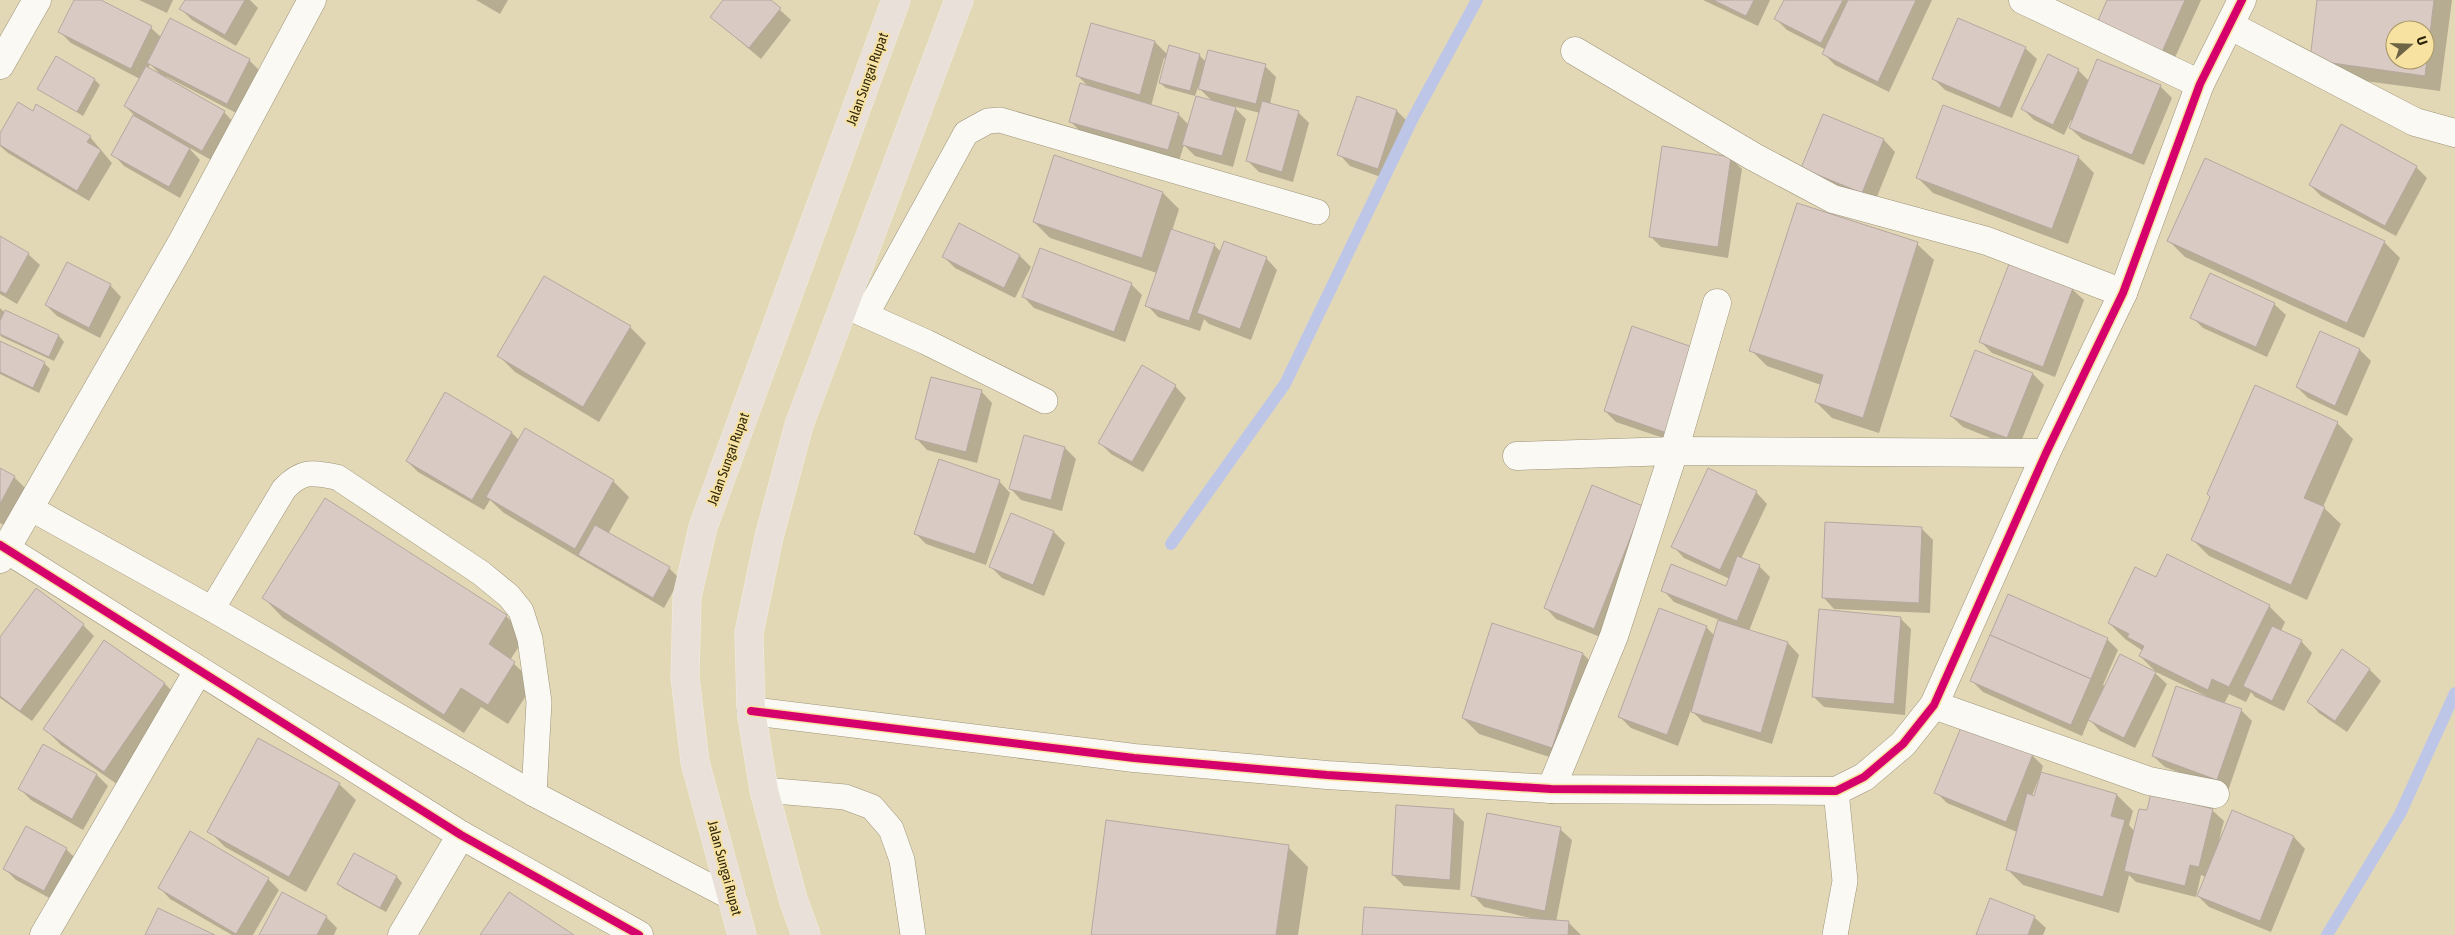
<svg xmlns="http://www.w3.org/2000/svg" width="2455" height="935" font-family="'Asap Condensed',sans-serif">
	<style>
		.shadow { fill: #0003; fill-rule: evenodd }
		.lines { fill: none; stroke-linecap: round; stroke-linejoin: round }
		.stream { stroke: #bec6e8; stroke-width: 12 }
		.building { fill: #d9cac3; stroke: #b6a8a0; fill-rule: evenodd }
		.lane-casing { stroke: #9c9378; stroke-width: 26 }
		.street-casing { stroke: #9c9378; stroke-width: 29 }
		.primary-casing { stroke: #f2edde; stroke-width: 29 }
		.lane { stroke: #fbf9f4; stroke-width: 25 }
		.street { stroke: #fbf9f4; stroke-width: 28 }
		.primary { stroke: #e9e0da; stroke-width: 28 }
		.cycleway-casing { stroke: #f7e2a2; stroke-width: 11 }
		.cycleway { stroke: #d6006c; stroke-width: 8 }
		.labels { text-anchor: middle; stroke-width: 4; stroke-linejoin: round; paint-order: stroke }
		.street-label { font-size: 14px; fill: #2d250a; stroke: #f7e2a2 }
	</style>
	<rect width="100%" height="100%" fill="#e3d8b6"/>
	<!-- shadow -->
	<g class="shadow">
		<path d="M76,0H98L151,28L161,37L249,60L260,71L238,114L167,77L166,79L224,112L235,124L213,161L188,147L200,160L180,198L124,166L113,154L134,115L125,106L140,79L71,43L60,32ZM150,64L163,77L148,69Z"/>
		<path d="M139,0H173L167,13Z"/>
		<path d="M186,0H250L258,8L236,46L192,20L181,9Z"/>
		<path d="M476,0H508L500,14Z"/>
		<path d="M725,0H769L791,20L761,59L711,17Z"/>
		<path d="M1703,0H1770L1758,26Z"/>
		<path d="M1785,0H1932L1889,92L1835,65L1824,54L1826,50L1787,30L1776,19Z"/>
		<path d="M2108,0H2201L2173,62Z"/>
		<path d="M2319,0H2452L2440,91L2327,76ZM2395,30H2425V60H2395Z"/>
		<path d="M1155,42L1168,55H1199L1206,62L1265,66L1276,77L1270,104L1298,112L1309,123L1293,182L1259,172L1248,161L1260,113L1233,106L1246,119L1233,167L1195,156L1184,145L1179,161L1081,132L1070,121L1089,87L1078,76ZM1164,58L1167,59L1160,83L1166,88L1195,96L1198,87L1212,101L1189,125L1178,114L1151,106Z"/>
		<path d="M2025,48L2037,59L2012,118L1945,90L1934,79Z"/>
		<path d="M57,58L95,80L100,85L83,116L39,89Z"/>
		<path d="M2078,70L2089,81L2160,86L2172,98L2144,165L2082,139L2070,128L2073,121L2071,120L2064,135L2034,120L2023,109Z"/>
		<path d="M1358,98L1397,111L1408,122L1389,180L1350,166L1339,154Z"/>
		<path d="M33,113L90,137L112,163L89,201L8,153L0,146V136Z"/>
		<path d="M1824,116L1884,140L1895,152L1874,204L1813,179L1802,168Z"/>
		<path d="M1055,157L1163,193L1179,209L1172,231L1214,245L1221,252L1266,258L1277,270L1251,340L1209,324L1204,319L1200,331L1158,317L1147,305L1157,273L1050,238L1034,222Z"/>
		<path d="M2078,157L2094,173L2068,244L1933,193L1917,177Z"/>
		<path d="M1731,158L1742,169L1728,258L1661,247L1650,236Z"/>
		<path d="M2416,167L2427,178L2396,236L2321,196L2310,185Z"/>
		<path d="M0,237L28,254L40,265L17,304L0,294Z"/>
		<path d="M2169,241L2384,242L2400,258L2364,338L2185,257Z"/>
		<path d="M1917,244L1934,260L1879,433L1832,418L1816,402L1821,385L1767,366L1751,350Z"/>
		<path d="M1020,256L1031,267L1015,298L955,268L944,257Z"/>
		<path d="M1131,284L1142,295L1125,342L1034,308L1023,296Z"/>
		<path d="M110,285L121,297L100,338L57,316L46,305Z"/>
		<path d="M2072,289L2084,300L2055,377L1992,353L1981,342Z"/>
		<path d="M2274,304L2286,315L2267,357L2203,328L2192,317Z"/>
		<path d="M0,308L5,313L6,311L59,336L64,342L54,361L2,337L0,335Z"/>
		<path d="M630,327L646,343L599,422L515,372L499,356Z"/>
		<path d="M2321,333L2360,350L2371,361L2347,416L2308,398L2297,387Z"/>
		<path d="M0,342L44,363L50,369L39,393L0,374Z"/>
		<path d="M1706,360L1678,443L1616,422L1605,411Z"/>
		<path d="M2033,374L2044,385L2018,449L1963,427L1951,416Z"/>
		<path d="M1175,386L1186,398L1143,472L1111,454L1100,443Z"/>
		<path d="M981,391L992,403L977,463L927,450L916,438Z"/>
		<path d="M2337,423L2353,439L2323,507L2341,524L2307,600L2209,556L2193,540Z"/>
		<path d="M512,433L520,441L613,481L629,497L608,534L669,568L680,579L664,608L504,513L490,500L484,510L418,472L407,461Z"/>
		<path d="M1025,436L1065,448L1076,459L1062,511L1021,500L1010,488Z"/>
		<path d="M0,469L14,477L26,489L5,526L0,523Z"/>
		<path d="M999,481L1010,493L986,565L926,544L915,533Z"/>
		<path d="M1756,492L1767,504L1741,559L1759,566L1770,577L1749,631L1788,643L1799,655L1772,744L1703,722L1691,710L1678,746L1631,728L1620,717L1706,627L1715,636L1719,620L1674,602L1663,590L1726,588L1730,579L1684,558L1673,546Z"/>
		<path d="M1643,507L1605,639L1556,619L1545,607Z"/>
		<path d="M1921,528L1933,540L1930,613L1834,609L1823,597Z"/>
		<path d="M1054,532L1065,543L1044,596L1002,578L991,567Z"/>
		<path d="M2157,579L2269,606L2285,622L2281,631L2301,641L2312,653L2284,711L2255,697L2251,692L2246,702L2229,694L2224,704L2241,710L2252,721L2228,791L2165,767L2153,756L2206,696L2156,672L2140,656L2143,651L2125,639L2109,623Z"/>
		<path d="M264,598L506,616L526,636L510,660L534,683L508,724L481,707L464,733L283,618Z"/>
		<path d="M1900,618L1911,629L1905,715L1824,707L1813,696Z"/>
		<path d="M1493,624L1583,654L1599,670L1568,763L1479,734L1463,718Z"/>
		<path d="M83,625L94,636L32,721L0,698V639Z"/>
		<path d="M2107,639L2118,650L2103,685L2105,686L2120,656L2155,673L2167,684L2135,748L2100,731L2089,719L2082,736L1983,692L1972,681Z"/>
		<path d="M104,642L165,684L181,700L121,787L61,745L45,729Z"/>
		<path d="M2343,651L2370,670L2381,681L2347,732L2319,713L2308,701Z"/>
		<path d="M258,740L339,784L356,800L306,892L225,847L209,831Z"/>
		<path d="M44,746L97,775L108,786L83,830L31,800L20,789Z"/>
		<path d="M2032,755L2043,766L2041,773L2117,795L2133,811L2129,825L2135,832L2212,810L2224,821L2219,840L2232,812L2294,837L2305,849L2271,932L2209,907L2198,896L2206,877L2201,875L2196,897L2136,882L2129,875L2119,913L2023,885L2007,869L2017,832L1947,803L1936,792ZM2039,778L2040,779L2035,797L2032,796Z"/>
		<path d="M1453,811L1464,822L1460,890L1404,886L1393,875Z"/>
		<path d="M1560,829L1572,840L1556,922H1568L1581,935H1363L1543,921L1484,907L1473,895Z"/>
		<path d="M1288,847L1308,867L1298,935H1092Z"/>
		<path d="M66,849L77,860L55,901L16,880L4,868Z"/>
		<path d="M354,854L397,877L402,883L386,912L344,889L338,884Z"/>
		<path d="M268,879L279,890L253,935H232L170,899L159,887Z"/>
		<path d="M326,917L337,928L334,935H261Z"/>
		<path d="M2034,917L2046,928L2043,935H1977Z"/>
	</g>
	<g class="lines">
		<!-- stream -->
		<g class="stream">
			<path d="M1171,544L1285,384L1413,118L1477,0"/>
			<path d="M2327,935L2400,814L2455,693"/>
		</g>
	</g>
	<!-- building -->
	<g class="building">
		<path d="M74,0H101L152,26L131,69L58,32Z"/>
		<path d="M185,0H245L225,35L179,9Z"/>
		<path d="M723,0H771L781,8L749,48L710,17Z"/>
		<path d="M1713,0H1754L1746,16Z"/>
		<path d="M1784,0H1843L1821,43L1774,19Z"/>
		<path d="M1848,0H1916L1878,82L1822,54Z"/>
		<path d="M2107,0H2185L2162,52L2097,23Z"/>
		<path d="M2317,0H2434L2425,76L2310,60ZM2395,30H2425V60H2395Z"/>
		<path d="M170,18L250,59L227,104L147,63Z"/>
		<path d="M1958,18L2026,47L2000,108L1932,79Z"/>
		<path d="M1091,23L1155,41L1140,95L1076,76Z"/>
		<path d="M1169,45L1200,54L1190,91L1159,83Z"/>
		<path d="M1208,50L1266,64L1256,104L1198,89Z"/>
		<path d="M2048,54L2079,69L2053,125L2021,109Z"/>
		<path d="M56,56L95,79L77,112L37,89Z"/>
		<path d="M2097,59L2161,85L2132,155L2069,128Z"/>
		<path d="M146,66L225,111L202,151L124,106Z"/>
		<path d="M1080,83L1179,113L1168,150L1069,122Z"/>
		<path d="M1196,96L1236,107L1222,156L1182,145Z"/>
		<path d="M1357,96L1397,110L1378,169L1337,155Z"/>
		<path d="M1262,101L1299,111L1282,172L1246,161Z"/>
		<path d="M18,102L33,111L36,104L91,136L87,142L101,150L77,191L0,145V133Z"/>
		<path d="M1943,105L2079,156L2052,229L1916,178Z"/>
		<path d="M1823,114L1884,139L1862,193L1801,168Z"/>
		<path d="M133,115L190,148L169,187L111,155Z"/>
		<path d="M2341,124L2417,166L2385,226L2309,185Z"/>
		<path d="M1662,146L1731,157L1718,247L1649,237Z"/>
		<path d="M1054,155L1163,192L1142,258L1033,222Z"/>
		<path d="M2205,158L2385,241L2347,323L2167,241Z"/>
		<path d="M1797,203L1918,242L1863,418L1815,402L1823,375L1749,351Z"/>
		<path d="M959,223L1020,255L1004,288L942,257Z"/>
		<path d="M1171,229L1215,244L1189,321L1145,306Z"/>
		<path d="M0,236L29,253L6,294L0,291Z"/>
		<path d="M1224,241L1267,257L1240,329L1197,313Z"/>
		<path d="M1040,248L1132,283L1114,332L1022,297Z"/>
		<path d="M67,262L111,284L89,328L45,305Z"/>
		<path d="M2009,264L2073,288L2043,367L1979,342Z"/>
		<path d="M2210,273L2275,303L2256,347L2190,318Z"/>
		<path d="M544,276L631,326L583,407L497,356Z"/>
		<path d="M5,310L59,335L49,357L0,334V321Z"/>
		<path d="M1632,326L1695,348L1667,433L1604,411Z"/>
		<path d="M2320,331L2360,349L2335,406L2296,387Z"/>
		<path d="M0,341L45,362L33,388L0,372Z"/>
		<path d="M1975,350L2033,373L2007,438L1950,416Z"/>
		<path d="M1142,365L1176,385L1132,462L1098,443Z"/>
		<path d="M931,377L982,390L966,452L915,439Z"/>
		<path d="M2255,385L2338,422L2304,498L2325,507L2291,585L2191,540L2210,497L2207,494Z"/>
		<path d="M445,392L512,432L472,500L406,461Z"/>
		<path d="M525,428L614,480L575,549L486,497Z"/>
		<path d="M1024,435L1065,447L1051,500L1009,489Z"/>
		<path d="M939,459L1000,480L975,554L914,534Z"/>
		<path d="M0,468L15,476L0,504Z"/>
		<path d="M1708,468L1757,491L1720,570L1671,547Z"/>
		<path d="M1592,485L1643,506L1594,629L1544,608Z"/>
		<path d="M325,498L507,615L489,644L515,662L488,705L461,688L444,715L262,598Z"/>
		<path d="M1011,513L1054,531L1033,585L989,567Z"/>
		<path d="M1825,522L1922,527L1919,603L1822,598Z"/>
		<path d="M595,525L670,567L653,598L578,555Z"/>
		<path d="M2167,554L2270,605L2229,687L2212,679L2208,690L2139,656L2144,646L2127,637L2129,634L2108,623L2135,567L2156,577Z"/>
		<path d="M1737,556L1760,565L1737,621L1661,591L1671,564L1726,586Z"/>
		<path d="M36,588L84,624L20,711L0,696V637Z"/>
		<path d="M2008,594L2108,638L2091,679L1990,635Z"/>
		<path d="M1659,608L1707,626L1667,735L1618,717Z"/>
		<path d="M1819,609L1901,617L1894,704L1812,697Z"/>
		<path d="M1718,620L1788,642L1761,733L1691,712Z"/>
		<path d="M1492,623L1583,653L1552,748L1462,718Z"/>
		<path d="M2272,626L2302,640L2272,701L2243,686Z"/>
		<path d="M1990,635L2091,679L2071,725L1970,681Z"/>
		<path d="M104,640L165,683L104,772L43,729Z"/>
		<path d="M2342,649L2370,669L2335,721L2307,702Z"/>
		<path d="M2120,654L2156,672L2124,738L2088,720Z"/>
		<path d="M2176,686L2242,709L2217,780L2152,756Z"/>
		<path d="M1962,725L2033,754L2006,822L1934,793Z"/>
		<path d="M258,738L340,783L289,877L207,832Z"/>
		<path d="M43,744L97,774L72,819L18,789Z"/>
		<path d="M2041,772L2117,794L2111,816L2125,820L2103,897L2006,870L2027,793L2034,796Z"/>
		<path d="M2151,793L2213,809L2199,867L2190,865L2185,886L2124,871L2139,809L2147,810Z"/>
		<path d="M1396,805L1454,809L1450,880L1392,875Z"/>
		<path d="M2232,810L2294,836L2260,921L2197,896Z"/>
		<path d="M1487,813L1561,827L1545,911L1471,896Z"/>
		<path d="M1106,820L1289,845L1276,935H1091Z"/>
		<path d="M26,826L67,848L44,891L3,869Z"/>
		<path d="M190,831L269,878L236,934L158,888Z"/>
		<path d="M354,853L397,876L380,908L337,884Z"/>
		<path d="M282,892L327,916L317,935H259Z"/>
		<path d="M509,892L574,935H480Z"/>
		<path d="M1990,898L2035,916L2028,935H1976Z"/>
		<path d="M1364,907L1569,921L1568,935H1362Z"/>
		<path d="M158,908L215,935H145Z"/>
	</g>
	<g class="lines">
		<defs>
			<g id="lane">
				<path d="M852,309L926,342L1045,401"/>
				<path d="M866,315L966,133L988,121L1000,120L1317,212"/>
				<path d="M30,508L212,609L534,794L734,899"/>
				<path d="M212,609L284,489C303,469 312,473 337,477L481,573L509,596L521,611L530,639L539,702L534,794"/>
				<path d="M764,790L845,797L872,807L891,829L902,860L913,935"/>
				<path d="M1835,935L1845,881L1836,791"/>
			</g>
			<g id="street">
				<path d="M2023,0L2200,84"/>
				<path d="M2231,26L2415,122L2455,133"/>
				<path d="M1575,51L1754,157L1833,199L1987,241L2123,293"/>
				<path d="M0,65L37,0"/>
				<path d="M1517,456L1674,451L2046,453"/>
				<path d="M0,545L461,835L639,935"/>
				<path d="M0,559L181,244L312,0"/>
				<path d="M1934,705L2149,781L2215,794"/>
				<path d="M751,711L1134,758L1327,775L1551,789L1836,791L1864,777L1903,744L1934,705L2046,453L2123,293L2200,84L2242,0"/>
				<path d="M1551,789L1614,636L1674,451L1717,303"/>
				<path d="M44,935L198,671"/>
				<path d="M402,935L461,835"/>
			</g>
			<g id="primary">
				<path d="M742,935L695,762L685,677L687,597L703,527L896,0"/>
				<path d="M806,935L793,899L764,790L751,711L749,633L769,537L799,425L959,0"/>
			</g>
		</defs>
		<!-- lane casing -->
		<use href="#lane" class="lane-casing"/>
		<!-- street casing -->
		<use href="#street" class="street-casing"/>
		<!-- primary casing -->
		<use href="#primary" class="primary-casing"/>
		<!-- lane -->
		<use href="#lane" class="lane"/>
		<!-- street -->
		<use href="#street" class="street"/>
		<!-- primary -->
		<use href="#primary" class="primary"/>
		<defs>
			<g id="cycleway">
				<path d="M0,545L461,835L639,935"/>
				<path d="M751,711L1134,758L1327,775L1551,789L1836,791L1864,777L1903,744L1934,705L2046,453L2123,293L2200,84L2242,0"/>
			</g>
		</defs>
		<!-- cycleway casing -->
		<use href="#cycleway" class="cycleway-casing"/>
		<!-- cycleway -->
		<use href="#cycleway" class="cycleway"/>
	</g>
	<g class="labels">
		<!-- street labels -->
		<g class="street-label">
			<text transform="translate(867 79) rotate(-70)" y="5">Jalan Sungai Rupat</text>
			<text transform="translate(728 459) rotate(-70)" y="5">Jalan Sungai Rupat</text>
			<text transform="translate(725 868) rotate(75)" y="5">Jalan Sungai Rupat</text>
		</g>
	</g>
	<!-- north arrow -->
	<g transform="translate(2410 45) rotate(70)"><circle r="24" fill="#f7e2a2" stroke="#a69665"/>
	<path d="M0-4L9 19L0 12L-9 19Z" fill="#6d6446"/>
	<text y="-8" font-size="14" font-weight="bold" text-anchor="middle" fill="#2d250a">U</text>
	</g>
</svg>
